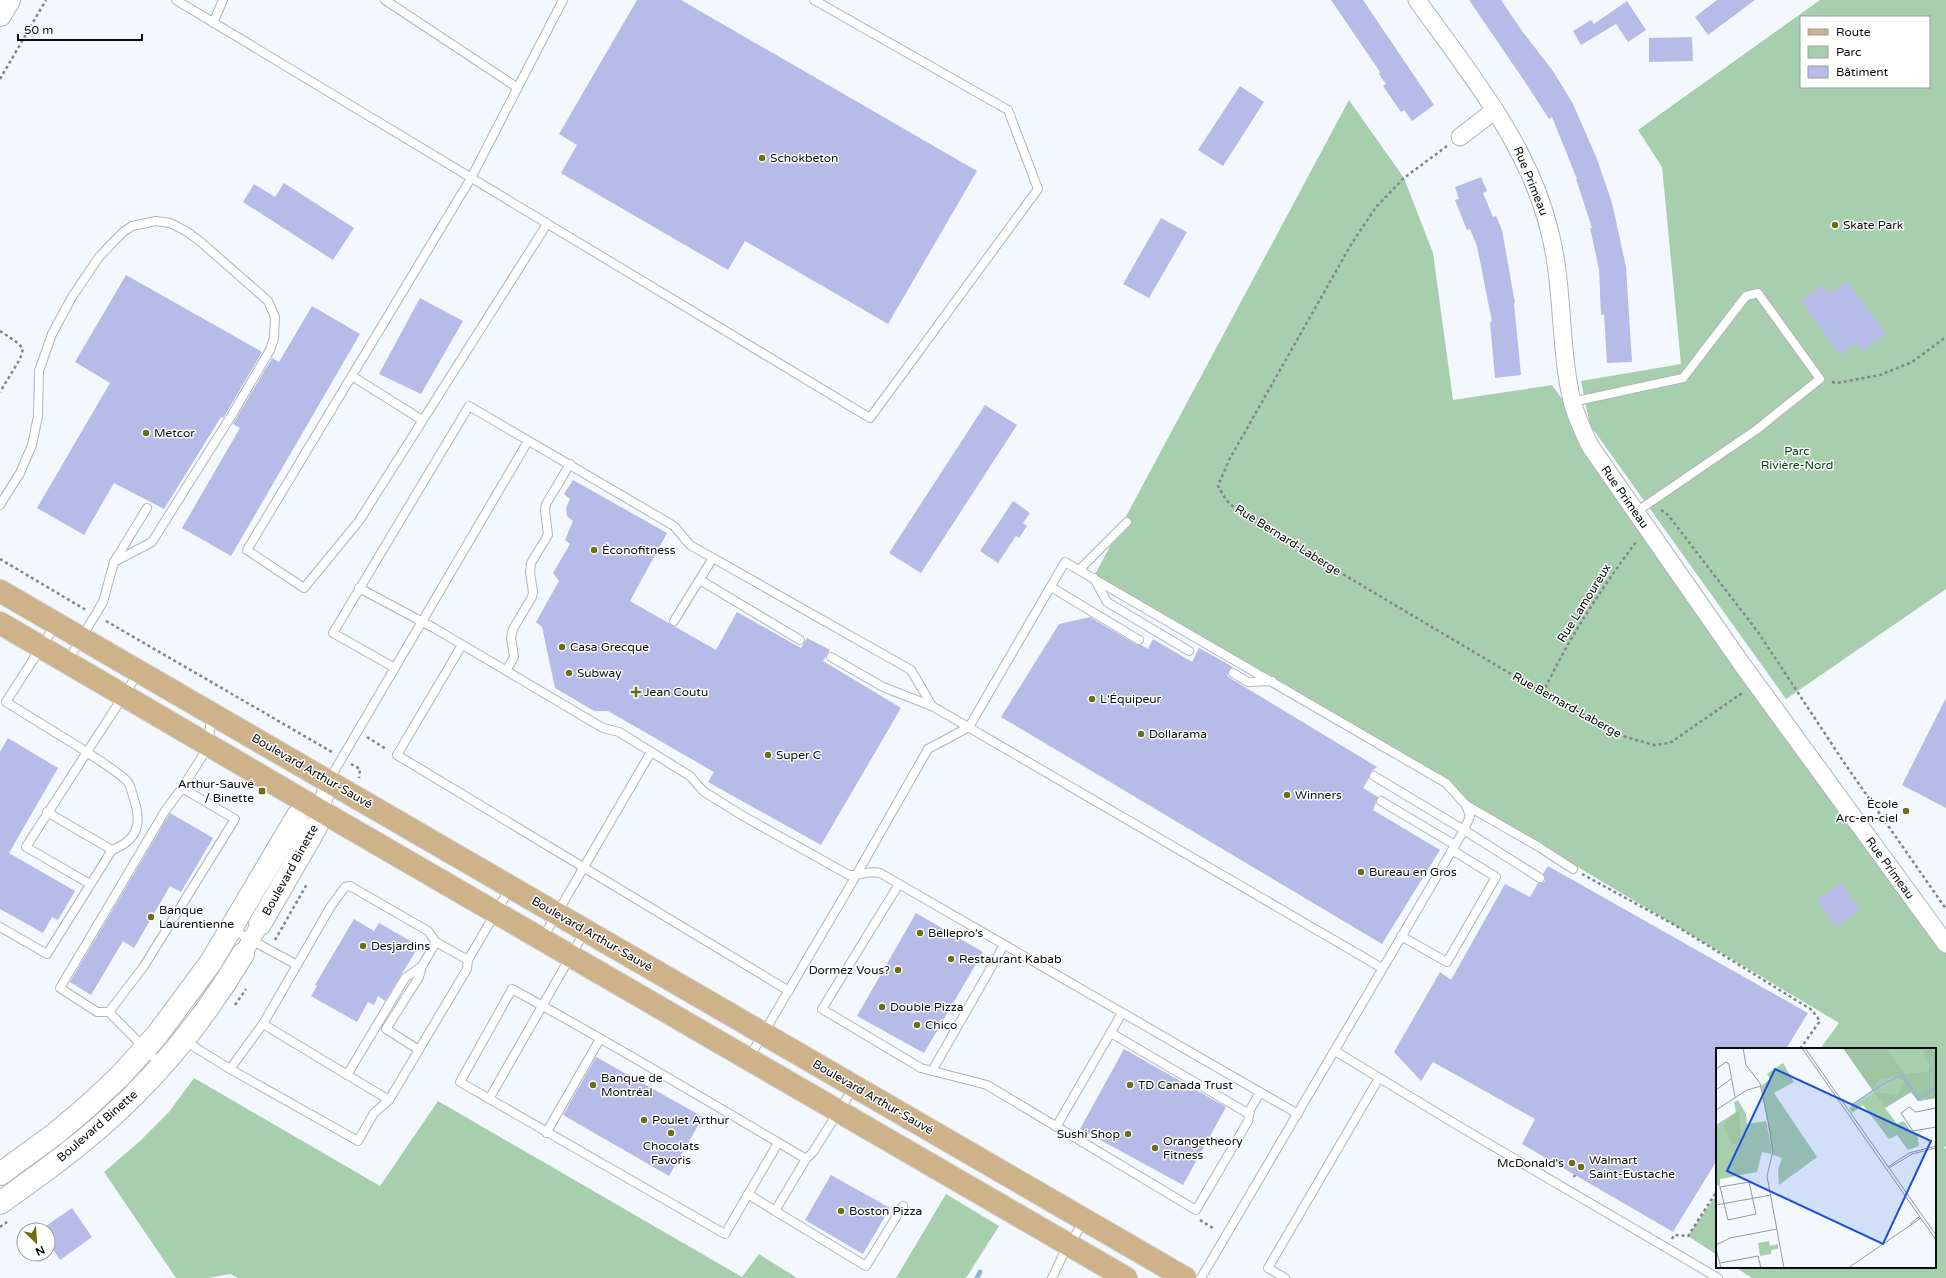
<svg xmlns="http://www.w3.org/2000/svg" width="1946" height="1278" font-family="'Varela Round',sans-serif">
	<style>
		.green { fill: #a8cfad; fill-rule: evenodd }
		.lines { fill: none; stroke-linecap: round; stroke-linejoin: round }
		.stream { stroke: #93b5d8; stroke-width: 5 }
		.building { fill: #b7bbe7 }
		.lane-casing { stroke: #b0b5ba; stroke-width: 10 }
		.street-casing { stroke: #b0b5ba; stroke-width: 19 }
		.secondary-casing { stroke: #b0b5ba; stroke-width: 24 }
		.primary-casing { stroke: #d3d3d3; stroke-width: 24 }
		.path { stroke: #818589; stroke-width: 2.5; stroke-dasharray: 3 3; stroke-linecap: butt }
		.lane { stroke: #fff; stroke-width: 8 }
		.street { stroke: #fff; stroke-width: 17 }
		.secondary { stroke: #fff; stroke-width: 22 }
		.primary { stroke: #ceb289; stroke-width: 22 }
		.poi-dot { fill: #6c6f13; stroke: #fff; stroke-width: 1.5 }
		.labels { text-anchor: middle; stroke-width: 3; stroke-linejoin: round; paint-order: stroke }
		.poi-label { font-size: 12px; fill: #0a0c0d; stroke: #fff; text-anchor: start }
		.street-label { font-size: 12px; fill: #0a0c0d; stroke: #fff }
		.park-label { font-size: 12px; fill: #003e13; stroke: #fff }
		.inset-river { fill: none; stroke: #93b5d8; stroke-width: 2 }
		.inset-road { fill: none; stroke: #959a9e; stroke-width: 1 }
		.view { fill: #1d4ed8; fill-opacity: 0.15; stroke: #1d4ed8; stroke-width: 2 }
		.inset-edge { fill: none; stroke: #0a0c0d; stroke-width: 2 }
	</style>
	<rect width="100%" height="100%" fill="#f2f8fe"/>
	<!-- green -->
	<g class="green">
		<path d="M1820,0H1946V589L1786,699L1590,425L1581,381L1681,364L1662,167L1638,130ZM1801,17H1929V87H1801Z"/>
		<path d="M1349,100L1404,178L1433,253L1453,400L1552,385L1946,942V1146L1944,1148L1946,1149V1278H1752L1735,1267H1935V1049H1820L1839,1023L1093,578Z"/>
		<path d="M194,1078L380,1186L438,1101L742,1277L759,1254L797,1278H238L230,1274L208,1278H176L104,1172L140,1141L169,1112Z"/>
		<path d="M946,1194L999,1226L966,1278H896Z"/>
		<path d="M1717,1194V1255L1688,1236Z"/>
	</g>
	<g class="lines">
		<!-- stream -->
		<path class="stream" d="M977,1278L980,1272"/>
	</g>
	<!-- building -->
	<g class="building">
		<path d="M637,0H681L977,171L888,324L745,241L728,270L561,173L577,145L559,134Z"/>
		<path d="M1331,0H1363L1434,105L1412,121L1404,110L1401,112L1383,86L1386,84L1379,74L1380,72Z"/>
		<path d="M1469,0H1501L1522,31L1553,71L1573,104L1597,159L1612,203L1626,267L1632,362L1607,363L1604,314L1601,315L1599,269L1590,228H1592L1576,179H1577L1552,117L1549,119L1525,82Z"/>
		<path d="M1717,0H1755L1708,35L1695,17Z"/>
		<path d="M1627,1L1646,30L1628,42L1616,24L1581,45L1573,31L1591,20L1594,24Z"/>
		<path d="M1692,37L1693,61L1649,62V38Z"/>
		<path d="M1240,86L1264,102L1223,166L1198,150Z"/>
		<path d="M1481,177L1487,191L1483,193L1493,217L1496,216L1502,230L1515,303H1514L1521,375L1495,378L1490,322H1492L1477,246L1470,229L1467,230L1455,200L1459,199L1455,187Z"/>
		<path d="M284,183L354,228L333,260L243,202L254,184L275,197Z"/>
		<path d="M1161,218L1187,232L1149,298L1123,284Z"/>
		<path d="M126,275L262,352L228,410L223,418L221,417L164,509L114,483L84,535L37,508L110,383L75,362Z"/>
		<path d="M1847,281L1886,334L1862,351L1856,343L1840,355L1801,301L1823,285L1829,294Z"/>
		<path d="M420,298L463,321L421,394L379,374Z"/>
		<path d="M312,306L360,334L231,556L182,528L240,428L233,424L272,358L279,362Z"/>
		<path d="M985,405L1017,425L921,573L889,553Z"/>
		<path d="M573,480L667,533L630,601L716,650L737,612L801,648L807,638L830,650L823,661L901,708L821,845L708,782L714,772L608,711H594L555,688L542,627L536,622L559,581L553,573L570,544L565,540L573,521L567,516L566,508L570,499L564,494Z"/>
		<path d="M1013,501L1030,513L1023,523L1027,526L1019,538L1016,536L998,563L980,551Z"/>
		<path d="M1090,617L1137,645H1141L1148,649L1153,639L1192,662L1199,648L1233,667L1228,673L1227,676L1230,678L1377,767L1370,773L1369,778L1363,788L1378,797L1373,810L1440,850L1382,944L1001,717L1059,624Z"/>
		<path d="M1946,698V808L1902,785Z"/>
		<path d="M8,738L58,768L9,853L75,891L58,920L52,917L43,933L0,909V752Z"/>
		<path d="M170,813L213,838L181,892L170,886L134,948L123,941L91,995L70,982Z"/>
		<path d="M1548,866L1808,1013L1786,1049H1717V1160L1673,1232L1522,1144L1535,1119L1433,1062L1421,1081L1394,1052L1440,972L1451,980L1505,884L1530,897L1538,883H1542L1545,881L1543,874Z"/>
		<path d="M1841,883L1860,910L1836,927L1817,900Z"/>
		<path d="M916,913L983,952L924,1053L857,1016Z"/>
		<path d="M354,919L374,931L379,923L419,946L385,1001L378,996L374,1005L368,1002L357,1022L311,996L317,986L315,985Z"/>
		<path d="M1124,1049L1226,1107L1183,1185L1080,1129Z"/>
		<path d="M596,1057L703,1117L669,1176L563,1115Z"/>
		<path d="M831,1175L890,1208L863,1254L805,1220Z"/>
		<path d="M72,1208L92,1237L60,1260L48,1242V1230H40Z"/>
	</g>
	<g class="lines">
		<defs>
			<g id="lane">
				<path d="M176,0L870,418L1038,189L1008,110L814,0"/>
				<path d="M385,0L518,88"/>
				<path d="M213,23L223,0"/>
				<path d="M547,224L359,521L304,588L247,550L471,178L563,0"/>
				<path d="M352,376L422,420"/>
				<path d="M1572,402L1683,378L1746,296L1758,293L1820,379L1756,430L1636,512"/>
				<path d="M0,505L20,473L32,445L38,416L39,371L52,334L72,297L99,257L123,232L132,226L156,221L170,223L186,231L202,243L268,301L275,317L274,338L270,350L233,413L152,542L114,562"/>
				<path d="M1079,570L1127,522"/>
				<path d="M1094,578L1107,602L1189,651"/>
				<path d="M700,580L800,640"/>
				<path d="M1051,587L1139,640"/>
				<path d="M359,588L434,628L603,728L619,732L690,776L703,791L743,816L849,875C860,876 869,870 880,873L1298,1114"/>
				<path d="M674,621L713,558"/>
				<path d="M56,624L6,702L87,752L139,672"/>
				<path d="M462,645L397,755L789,991"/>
				<path d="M831,657L883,687L932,706"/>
				<path d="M67,662L103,602L114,562L147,508"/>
				<path d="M395,668L333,633L469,406L674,526L690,545L911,670L932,706L1382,968"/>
				<path d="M506,671L514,657L511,638L513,629L532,597L533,592L530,572L531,563L548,535L545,510L546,504L570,464"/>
				<path d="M1233,673L1248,682L1272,681"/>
				<path d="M1374,776L1464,830L1540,878"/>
				<path d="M329,780L528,441"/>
				<path d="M1381,801L1455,845"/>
				<path d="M1466,805L1539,847L1573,869"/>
				<path d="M47,812L112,850"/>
				<path d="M899,884L822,1009L921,1068L987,1085L1196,1210L1248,1121L1250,1110L1260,1092"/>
				<path d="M0,927L47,954L112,850C138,840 142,824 134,799C132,794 131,785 127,781C116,770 99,761 87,752L26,847L90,884"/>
				<path d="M231,929L297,965"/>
				<path d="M1401,936L1447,962L1496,877L1452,850"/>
				<path d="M542,939L651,752"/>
				<path d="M109,1012H97L60,988L165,811L182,788"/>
				<path d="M263,1024L389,1100L467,969L468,960"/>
				<path d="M1111,1033L1249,1114"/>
				<path d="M185,1041L230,1069L358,1141L374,1113L389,1100"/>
				<path d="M419,1050L386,1029L419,977L422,966L436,942"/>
				<path d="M1335,1051L1457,1125L1718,1278"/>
				<path d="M749,1058L850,886L928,749L969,727L1065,562L1446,783L1466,805L1470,816L1464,830L1201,1278"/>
				<path d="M161,1065L109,1012L144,966L235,819L182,788L209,746L210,725L216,716"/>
				<path d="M230,1069L263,1024L331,906L345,887L350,886L428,931L436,942L468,960L510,888"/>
				<path d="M932,1071L1004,945"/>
				<path d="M347,1075L405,978L422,966"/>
				<path d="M489,1099L585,931"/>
				<path d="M1056,1127L1122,1013"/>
				<path d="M546,1133L600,1039"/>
				<path d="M778,1143L725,1234L460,1082L512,989C611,1043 708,1101 806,1159L775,1211L866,1266L903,1206"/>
				<path d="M806,1159L813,1152L854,1087"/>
				<path d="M748,1194L775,1211"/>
				<path d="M1052,1278L1063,1255L1084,1221"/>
				<path d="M1285,1278L1268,1268L1379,1078"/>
			</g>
			<g id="street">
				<path d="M1417,0C1469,73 1529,144 1550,233C1564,288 1559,346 1572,401C1576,417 1583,431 1590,446L1741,663L1946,944"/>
				<path d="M1460,137L1495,110"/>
				<path d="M317,821L329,781"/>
				<path d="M243,954L260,924"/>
			</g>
			<g id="secondary">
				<path d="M0,15L9,0"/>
				<path d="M260,924L316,827"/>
				<path d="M0,1174L55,1134L87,1107L119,1077L157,1035L211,962L297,817"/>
				<path d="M0,1203C35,1178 70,1153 102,1125C158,1076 205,1018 243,954"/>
			</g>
			<g id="primary">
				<path d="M0,591L1185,1278"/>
				<path d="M0,623L338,821L1126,1278"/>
			</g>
		</defs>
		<!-- lane casing -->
		<use href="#lane" class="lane-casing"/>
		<!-- street casing -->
		<use href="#street" class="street-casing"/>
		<!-- secondary casing -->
		<use href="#secondary" class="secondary-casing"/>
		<!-- primary casing -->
		<use href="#primary" class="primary-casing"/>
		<!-- path -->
		<g class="path">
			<path d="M0,79L46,0"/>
			<path d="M1447,146L1404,178L1376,207L1352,243L1229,460L1218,486L1226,500L1240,513L1543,693L1626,737L1654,745L1670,743L1742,693"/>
			<path d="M0,331L18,343L23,349L20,359L0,392"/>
			<path d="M1832,382L1837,383L1880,375L1912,362L1946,337"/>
			<path d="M1661,510L1668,515L1758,632L1843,761L1946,909"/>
			<path d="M0,559L86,610"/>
			<path d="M106,621L332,752"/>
			<path d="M1543,693C1568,639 1601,589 1636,542"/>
			<path d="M367,737L386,749"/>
			<path d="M351,764L360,769L359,778"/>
			<path d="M1582,874L1673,924L1812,1010L1820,1021L1800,1049"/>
			<path d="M275,940L307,884"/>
			<path d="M235,1005L246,989"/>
			<path d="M1574,1177L1575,1175"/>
			<path d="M1200,1220L1213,1228"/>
			<path d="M0,1227L7,1222"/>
			<path d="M1672,1239L1674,1235L1688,1236L1717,1191"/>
		</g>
		<!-- lane -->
		<use href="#lane" class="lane"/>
		<!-- street -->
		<use href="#street" class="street"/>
		<!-- secondary -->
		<use href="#secondary" class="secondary"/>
		<!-- primary -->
		<use href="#primary" class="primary"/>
	</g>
	<!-- markers -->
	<g class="poi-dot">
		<circle cx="762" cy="158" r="4"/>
		<circle cx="1835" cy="225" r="4"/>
		<circle cx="146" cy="433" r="4"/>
		<circle cx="594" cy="550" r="4"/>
		<circle cx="562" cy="647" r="4"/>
		<circle cx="569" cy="673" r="4"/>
		<path d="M634 686h4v4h4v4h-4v4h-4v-4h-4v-4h4z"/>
		<circle cx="1092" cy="699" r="4"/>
		<circle cx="1141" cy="734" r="4"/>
		<circle cx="768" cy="755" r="4"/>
		<rect x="258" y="787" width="8" height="8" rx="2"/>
		<circle cx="1287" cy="795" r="4"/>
		<circle cx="1906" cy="811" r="4"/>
		<circle cx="1361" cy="872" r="4"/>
		<circle cx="151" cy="917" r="4"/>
		<circle cx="920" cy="933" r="4"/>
		<circle cx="363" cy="946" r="4"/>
		<circle cx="951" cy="959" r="4"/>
		<circle cx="898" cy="970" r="4"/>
		<circle cx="882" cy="1007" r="4"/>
		<circle cx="917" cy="1025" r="4"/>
		<circle cx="593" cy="1085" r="4"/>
		<circle cx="1130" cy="1085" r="4"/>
		<circle cx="644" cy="1120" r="4"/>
		<circle cx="671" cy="1133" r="4"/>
		<circle cx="1128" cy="1134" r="4"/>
		<circle cx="1155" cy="1148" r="4"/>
		<circle cx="1572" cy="1163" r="4"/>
		<circle cx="1581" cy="1167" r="4"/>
		<circle cx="841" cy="1211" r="4"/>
	</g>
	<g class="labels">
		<!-- poi labels -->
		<g class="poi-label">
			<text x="770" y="162">Schokbeton</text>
			<text x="1843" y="229">Skate Park</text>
			<text x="154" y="437">Metcor</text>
			<text x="602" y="554">Éconofitness</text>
			<text x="570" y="651">Casa Grecque</text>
			<text x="577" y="677">Subway</text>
			<text x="644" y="696">Jean Coutu</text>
			<text x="1100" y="703">L'Équipeur</text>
			<text x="1149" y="738">Dollarama</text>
			<text x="776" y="759">Super C</text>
			<text x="254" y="788" text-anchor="end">Arthur-Sauvé<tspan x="254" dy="14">/ Binette</tspan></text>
			<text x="1295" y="799">Winners</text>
			<text x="1898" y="808" text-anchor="end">École<tspan x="1898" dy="14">Arc-en-ciel</tspan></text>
			<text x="1369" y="876">Bureau en Gros</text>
			<text x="159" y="914">Banque<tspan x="159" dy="14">Laurentienne</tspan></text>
			<text x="928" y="937">Bellepro's</text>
			<text x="371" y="950">Desjardins</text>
			<text x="959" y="963">Restaurant Kabab</text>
			<text x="890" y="974" text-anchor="end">Dormez Vous?</text>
			<text x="890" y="1011">Double Pizza</text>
			<text x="925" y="1029">Chico</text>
			<text x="601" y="1082">Banque de<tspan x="601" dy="14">Montréal</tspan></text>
			<text x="1138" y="1089">TD Canada Trust</text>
			<text x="652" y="1124">Poulet Arthur</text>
			<text x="1120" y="1138" text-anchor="end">Sushi Shop</text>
			<text x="1163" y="1145">Orangetheory<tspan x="1163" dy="14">Fitness</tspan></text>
			<text x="671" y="1150" text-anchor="middle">Chocolats<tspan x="671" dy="14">Favoris</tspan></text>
			<text x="1589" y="1164">Walmart<tspan x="1589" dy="14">Saint-Eustache</tspan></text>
			<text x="1564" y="1167" text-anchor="end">McDonald's</text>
			<text x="849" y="1215">Boston Pizza</text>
		</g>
		<!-- street labels -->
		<g class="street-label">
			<text transform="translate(1531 181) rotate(68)" y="4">Rue Primeau</text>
			<text transform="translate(1625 497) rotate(55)" y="4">Rue Primeau</text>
			<text transform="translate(1288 540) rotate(32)" y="4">Rue Bernard-Laberge</text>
			<text transform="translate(1584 603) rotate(-58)" y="4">Rue Lamoureux</text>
			<text transform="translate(1567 705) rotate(29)" y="4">Rue Bernard-Laberge</text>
			<text transform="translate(312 771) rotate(30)" y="4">Boulevard Arthur-Sauvé</text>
			<text transform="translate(1890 868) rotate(54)" y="4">Rue Primeau</text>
			<text transform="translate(290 870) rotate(-61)" y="4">Boulevard Binette</text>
			<text transform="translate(592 934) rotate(30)" y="4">Boulevard Arthur-Sauvé</text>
			<text transform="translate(873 1097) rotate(30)" y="4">Boulevard Arthur-Sauvé</text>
			<text transform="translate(97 1126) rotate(-41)" y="4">Boulevard Binette</text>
		</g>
		<!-- park labels -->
		<g class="park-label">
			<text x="1797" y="455">Parc<tspan x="1797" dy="14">Rivière-Nord</tspan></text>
		</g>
	</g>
	<!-- overview -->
	<g transform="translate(1716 1048)">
		<rect width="220" height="220" fill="#f2f8fe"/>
		<path d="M127,0H220V50L202,53L195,44L169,60L181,76L187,73L197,85L201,86L203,98L192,102L181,87L173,91L147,57L136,65L133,60L158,44ZM67,15L78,34L58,45L101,109L63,137L62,122L66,110L57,107L45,38L54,31L51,26ZM22,52L30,66L31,76L50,73L56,102L55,106L46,104L41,124L4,131V139L0,136V77L20,64L18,54ZM53,193L54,198L62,196V201L55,202V206L44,208L42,195Z" fill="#a8cfad"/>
		<path d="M127,0H170L189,26L211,24L214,19L207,4L211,1L220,0V50L202,53L195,44L169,60ZM179,29L188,33L182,47L160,44L157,41L164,31ZM23,63L25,91L20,96H16L7,76Z" fill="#9ec4a3" fill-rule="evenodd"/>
		<path class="inset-river" d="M136,57L167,36L186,27L203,51L220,39"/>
		<path class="inset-road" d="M27,0L30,17L44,35L53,78L57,103L51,128L68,220M86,0L220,192M89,0L220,187M0,21L10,14L13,16L19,49M0,42L15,31M220,60L200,64L193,59L185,65L197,83L220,79M0,62L31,42L45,38M172,119L193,105L220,98M173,120L196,106L220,100M33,134L40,166L12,172L4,139ZM0,157L55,147M194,176L204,168M0,197L14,190L61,181M0,201L5,220M4,215L42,208L45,220M132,220L205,170"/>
		<path class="view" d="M59,21L215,93L167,196L11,123Z"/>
		<rect width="220" height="220" class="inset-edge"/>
	</g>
	<!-- legend -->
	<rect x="1800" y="16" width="130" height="72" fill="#ffffff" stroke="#9d9e9e"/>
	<rect x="1808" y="29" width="20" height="6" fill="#ceb289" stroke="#9d9e9e"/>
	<text x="1836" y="36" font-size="12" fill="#0a0c0d">Route</text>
	<rect x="1808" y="46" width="20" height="12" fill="#a8cfad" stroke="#9d9e9e"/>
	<text x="1836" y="56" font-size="12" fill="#0a0c0d">Parc</text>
	<rect x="1808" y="66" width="20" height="12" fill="#b7bbe7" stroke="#9d9e9e"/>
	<text x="1836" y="76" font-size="12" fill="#0a0c0d">Bâtiment</text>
	<!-- north arrow -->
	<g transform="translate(36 1242) rotate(155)"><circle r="19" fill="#ffffff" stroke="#9d9e9e"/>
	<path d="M0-3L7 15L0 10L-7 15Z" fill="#6c6f13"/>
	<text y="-6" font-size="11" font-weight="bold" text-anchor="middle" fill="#0a0c0d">N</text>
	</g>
	<!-- scale -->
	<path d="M18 34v6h124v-6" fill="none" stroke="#0a0c0d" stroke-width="2"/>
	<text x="24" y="34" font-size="12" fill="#0a0c0d" stroke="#ffffff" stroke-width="3" paint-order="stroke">50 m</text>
</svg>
